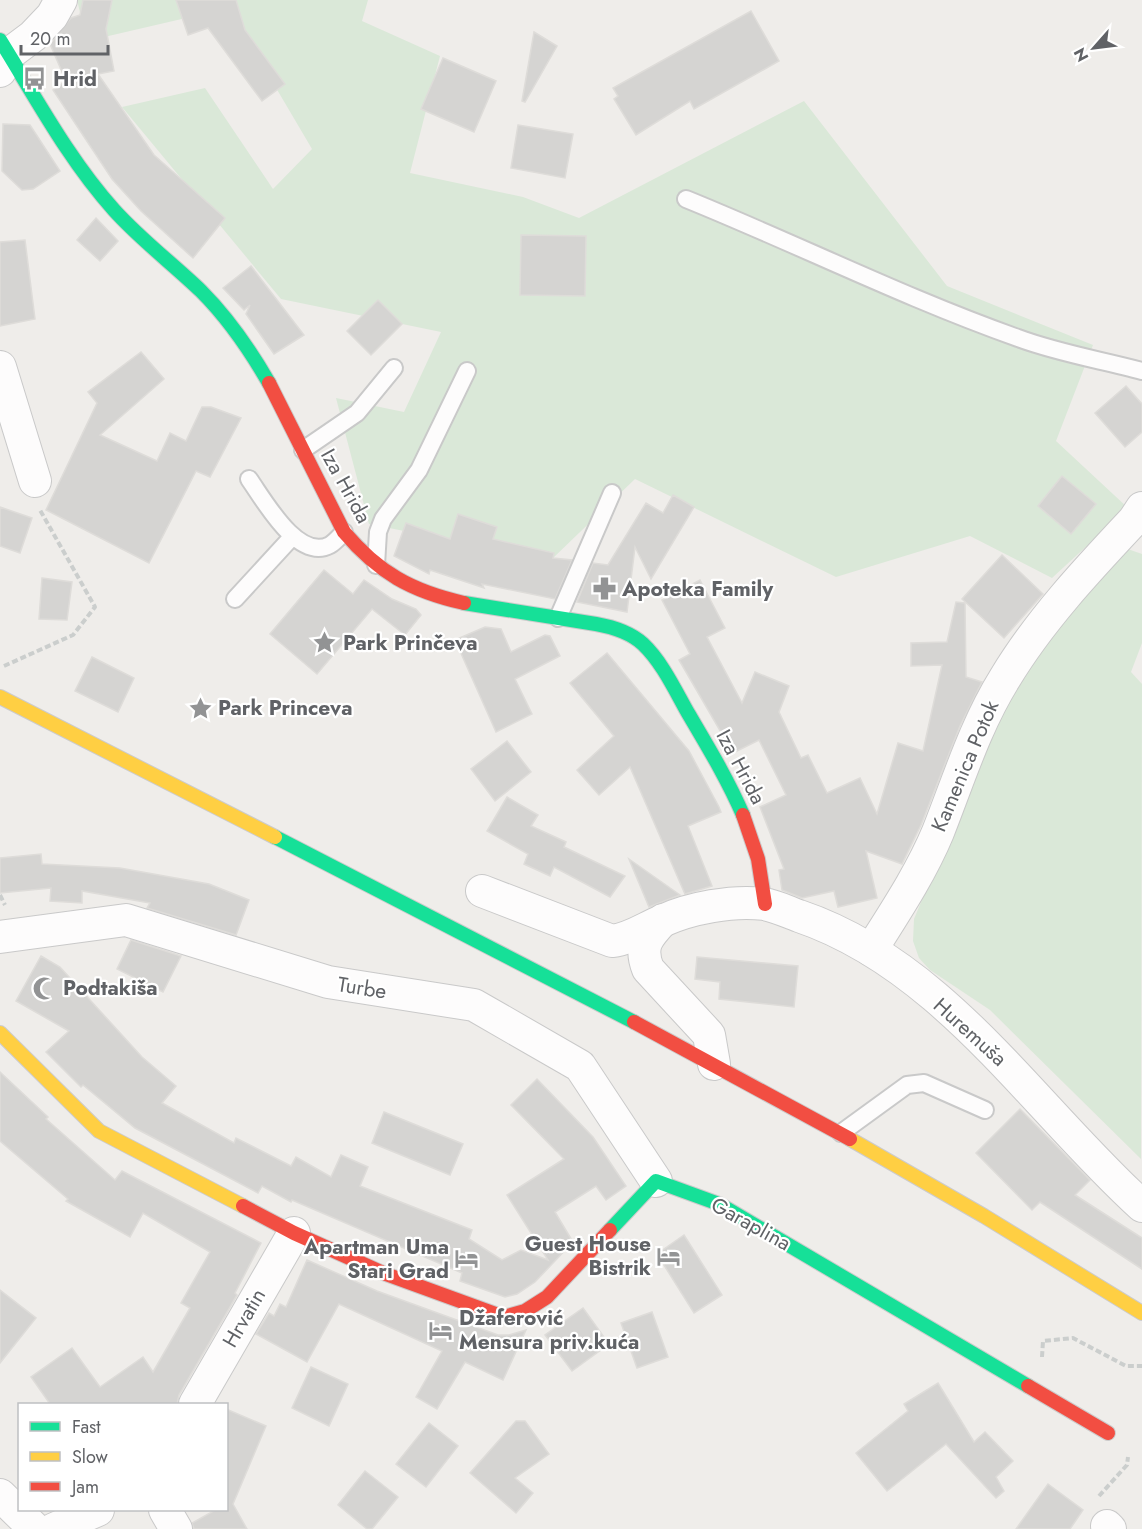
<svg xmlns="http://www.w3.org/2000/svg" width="1142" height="1529" font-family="Jost,sans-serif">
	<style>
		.green { fill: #dae8d8 }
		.building { fill: #d5d4d2; stroke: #dedcd9; stroke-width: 1.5 }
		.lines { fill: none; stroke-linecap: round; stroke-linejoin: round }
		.lane-casing { stroke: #c9c9c9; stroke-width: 20 }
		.street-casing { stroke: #c9c9c9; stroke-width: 34 }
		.fast-casing { stroke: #cccbcb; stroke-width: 16 }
		.slow-casing { stroke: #cccbcb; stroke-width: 16 }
		.jam-casing { stroke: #cccbcb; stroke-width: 16 }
		.path { stroke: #cbcecd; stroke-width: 4; stroke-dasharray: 6 3; stroke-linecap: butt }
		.lane { stroke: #fdfcfc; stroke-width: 16 }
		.street { stroke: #fdfcfc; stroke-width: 32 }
		.fast { stroke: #16e098; stroke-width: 14 }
		.slow { stroke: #ffcf43; stroke-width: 14 }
		.jam { stroke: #f24e42; stroke-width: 14 }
		.labels { text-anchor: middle; stroke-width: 4.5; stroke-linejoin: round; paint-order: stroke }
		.poi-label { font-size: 21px; font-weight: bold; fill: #606266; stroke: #fff; text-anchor: start }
		.street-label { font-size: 21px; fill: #606266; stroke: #fff }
	</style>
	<rect width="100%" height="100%" fill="#efedea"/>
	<!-- green -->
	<g class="green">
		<path d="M77,0H368L362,21L440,56L410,173L523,197L579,218L804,101L947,286L1093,345L1056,441L1128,508L1052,578L970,536L836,577L635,479L551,560L369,524L336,398L404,412L441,332L281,299L122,107L205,88L273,189L312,149L229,8L87,41Z"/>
		<path d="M1122,547L1142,554V643L1131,672L1142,684L1141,1159L990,1010L930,970L919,958L913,941L914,919L972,779L1019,675Z"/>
	</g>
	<!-- building -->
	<g class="building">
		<path d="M83,0H112L106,29L114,71L98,74L154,155L225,218L193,258L141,211L112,179L53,90L66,81L50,44L71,18L80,15Z"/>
		<path d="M176,0H236L245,30L285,84L262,101L208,28L188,35Z"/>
		<path d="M751,11L779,61L694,109L690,101L636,135L614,99L618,96L613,88Z"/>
		<path d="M534,32L557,46L525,102L522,101Z"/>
		<path d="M443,58L496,81L474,132L421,109Z"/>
		<path d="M3,124L30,125L60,171L33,189L22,190L2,171Z"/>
		<path d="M518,125L573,134L565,178L511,168Z"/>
		<path d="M96,218L118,241L100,261L77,240Z"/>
		<path d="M521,235L586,236L585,296L520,295Z"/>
		<path d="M25,240L35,319L0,326V242Z"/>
		<path d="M251,266L304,335L274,354L246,314L250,305L244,310L223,288Z"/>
		<path d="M378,300L402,324L371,355L347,331Z"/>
		<path d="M141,352L164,379L100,435L157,461L170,433L186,441L202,407H211L241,418L210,477L196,471L149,563L46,510L97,403L88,392Z"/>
		<path d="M1126,386L1142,404V432L1125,447L1095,413Z"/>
		<path d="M1062,476L1096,504L1071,534L1038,506Z"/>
		<path d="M673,495L694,507L651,579L635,547L627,612L577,602L593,563L608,565L646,503L663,513Z"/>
		<path d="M0,507L32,518L20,553L0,546Z"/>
		<path d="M458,514L497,527L493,539L554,553L553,558L572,560L555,599L482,584L484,588L430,570L429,574L394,556L406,523L450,539Z"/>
		<path d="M1002,555L1043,594L1004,638L962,599Z"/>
		<path d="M324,570L353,594L364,580L392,599L416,609L421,615L405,635L372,609L317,674L270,634Z"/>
		<path d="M42,578L72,582L67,620L39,619Z"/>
		<path d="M700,580L725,628L707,637L742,703L755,672L789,686L779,712L801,758L808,755L827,793L860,778L877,814L898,743L923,751L942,665L911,666V643L947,642L956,602L965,603L966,677L982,682L960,726L921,825L902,864L866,851L877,898L838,907L834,891L802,898L782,890L779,870L784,869L760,807L786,795L759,740L733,753L679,660L690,654L662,600Z"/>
		<path d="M485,627L501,629L511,652L545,635L550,636L560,656L515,679L532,714L496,732L455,640Z"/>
		<path d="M607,653L689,751L719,807L721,812L688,826L712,886L685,894L630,767L599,795L577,770L614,736L570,683Z"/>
		<path d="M92,657L134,678L118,712L75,691Z"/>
		<path d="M507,741L531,772L495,801L471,769Z"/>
		<path d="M507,797L538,815L531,826L566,842L564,847L625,876L610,897L554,867L550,876L524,864L528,854L487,831Z"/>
		<path d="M41,854L42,864L120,868L209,884L249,900L236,935L147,908L150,903L82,891V903L50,901L51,888L0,893V858Z"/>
		<path d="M629,859L680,895L649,907Z"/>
		<path d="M131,940L181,956L163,992L117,969Z"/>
		<path d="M41,956L60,967L142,1057L176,1086L162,1103L234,1143L236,1138L291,1166L296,1157L331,1177L341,1155L368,1167L360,1186L472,1230L469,1239L502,1260L521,1250L548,1260L507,1195L564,1159L511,1105L537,1079L593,1137L626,1186L606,1200L596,1186L555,1212L573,1242L535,1282L517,1294L505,1297L460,1281L462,1273L292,1200L291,1202L262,1186L258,1193L135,1128L83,1085L81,1087L46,1052L69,1031L16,1001Z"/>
		<path d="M697,957L798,966L794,1007L719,999L720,982L695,979Z"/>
		<path d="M0,1072L48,1117L46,1119L115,1180L122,1171L261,1243L235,1293L237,1295L179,1395L177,1404H50L31,1377L72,1348L100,1387L143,1357L153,1372L190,1308L181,1303L210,1252L143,1213L130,1237L66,1201L68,1199L0,1141Z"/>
		<path d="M1020,1109L1090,1180L1075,1195L1142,1238V1269L1040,1202L1032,1210L976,1153Z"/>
		<path d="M384,1112L463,1144L450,1175L372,1143Z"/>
		<path d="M684,1235L722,1295L694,1313L657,1254Z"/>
		<path d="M307,1260L377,1291L498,1335H509L526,1330L503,1380L465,1362L437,1409L416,1397L442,1351L339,1304L307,1362L256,1334L269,1313L274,1316L280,1304L286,1307Z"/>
		<path d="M0,1290L36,1318L0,1363Z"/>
		<path d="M583,1308L609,1344L572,1371L545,1335Z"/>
		<path d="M652,1312L668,1357L637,1368L621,1323Z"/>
		<path d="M311,1367L348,1384L329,1426L292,1408Z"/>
		<path d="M938,1383L974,1442L985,1432L1013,1461L996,1477L1004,1491L996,1498L946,1444L887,1491L856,1453L908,1411L904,1404Z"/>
		<path d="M226,1409L266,1426L233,1504L247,1529H194L192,1523L217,1509H226Z"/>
		<path d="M516,1421H525L549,1454L515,1478L533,1493L516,1513L470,1473Z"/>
		<path d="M429,1423L458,1446L426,1487L396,1464Z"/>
		<path d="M365,1471L398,1497L372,1529H367L338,1505Z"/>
		<path d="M1048,1484L1083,1510L1070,1529H1016Z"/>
	</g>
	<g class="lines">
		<defs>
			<g id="lane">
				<path d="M686,199C797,244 905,298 1018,338C1058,353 1101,360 1142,371"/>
				<path d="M303,450L357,413L394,368"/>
				<path d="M249,479C264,500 298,562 330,545C335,542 340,536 344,532"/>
				<path d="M376,565L378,532L383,519L419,470L467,371"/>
				<path d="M235,599L292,537"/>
				<path d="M558,618L612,493"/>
				<path d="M841,1133L907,1085L924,1083L985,1110"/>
			</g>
			<g id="street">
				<path d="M0,71L9,54L33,36L52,16L61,0"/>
				<path d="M0,367L35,481"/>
				<path d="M482,891L612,941C630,939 645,928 662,921C690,908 733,900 764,904C776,906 788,912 799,916C944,965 1033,1107 1142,1206"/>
				<path d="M663,920C647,937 639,946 648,969L709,1035L714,1064"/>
				<path d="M0,937L126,920L328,982L474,1005L580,1066L656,1181"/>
				<path d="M871,950C895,912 921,873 938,832C959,779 975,726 1005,678C1040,620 1088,569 1134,520L1142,508"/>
				<path d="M195,1404L294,1233"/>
				<path d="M0,1495L35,1529"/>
				<path d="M165,1510L176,1529"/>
				<path d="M1107,1526L1110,1529"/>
				<path d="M54,1529L98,1510"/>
			</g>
			<g id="fast">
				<path d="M0,40C36,98 69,160 114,210C141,240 173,264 201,291C228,318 250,350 269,383"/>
				<path d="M464,603L596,624C613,627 630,632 643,644C662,662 675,690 688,713C708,747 728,780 743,815"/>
				<path d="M275,837L634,1022"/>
				<path d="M610,1230L656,1181L719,1204L1028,1386"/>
			</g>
			<g id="slow">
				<path d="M0,697L275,837"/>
				<path d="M0,1033L99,1131L243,1206"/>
				<path d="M850,1139L984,1216L1142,1313"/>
			</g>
			<g id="jam">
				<path d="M269,383L344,532C379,573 411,591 464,603"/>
				<path d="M743,815L758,859L765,904"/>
				<path d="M634,1022L850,1139"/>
				<path d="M243,1206L294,1233L383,1273L504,1317L525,1311L547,1297L610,1230"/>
				<path d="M1028,1386L1108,1433"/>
			</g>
		</defs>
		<!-- lane casing -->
		<use href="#lane" class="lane-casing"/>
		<!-- street casing -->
		<use href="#street" class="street-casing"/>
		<!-- fast casing -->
		<use href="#fast" class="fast-casing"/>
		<!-- slow casing -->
		<use href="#slow" class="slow-casing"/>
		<!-- jam casing -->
		<use href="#jam" class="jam-casing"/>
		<!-- path -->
		<g class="path">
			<path d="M4,666L73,635L95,607L40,510"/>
			<path d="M0,895L5,905"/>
			<path d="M1042,1357L1043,1341L1073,1338L1126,1366H1142"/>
			<path d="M1099,1496L1127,1465L1128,1457"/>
		</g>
		<!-- lane -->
		<use href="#lane" class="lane"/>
		<!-- street -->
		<use href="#street" class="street"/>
		<!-- fast -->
		<use href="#fast" class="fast"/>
		<!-- slow -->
		<use href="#slow" class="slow"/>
		<!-- jam -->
		<use href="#jam" class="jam"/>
	</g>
	<!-- icons -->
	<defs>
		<symbol id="bus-bare" viewBox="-9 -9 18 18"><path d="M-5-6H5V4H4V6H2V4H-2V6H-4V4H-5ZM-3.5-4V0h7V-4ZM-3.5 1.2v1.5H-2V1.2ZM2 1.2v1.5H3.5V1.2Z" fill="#929394" stroke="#fff" stroke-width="2.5" paint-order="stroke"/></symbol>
		<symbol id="pharmacy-bare" viewBox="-9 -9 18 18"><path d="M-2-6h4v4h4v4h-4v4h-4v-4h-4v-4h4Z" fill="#929394" stroke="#fff" stroke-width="2.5" paint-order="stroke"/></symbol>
		<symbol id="sight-bare" viewBox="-9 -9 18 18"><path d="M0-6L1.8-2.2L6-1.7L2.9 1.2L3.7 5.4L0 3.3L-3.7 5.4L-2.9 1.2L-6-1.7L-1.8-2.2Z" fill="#929394" stroke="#fff" stroke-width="2.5" paint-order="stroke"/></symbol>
		<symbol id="mosque-bare" viewBox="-9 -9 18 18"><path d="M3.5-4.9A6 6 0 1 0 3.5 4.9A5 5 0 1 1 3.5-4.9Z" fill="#929394" stroke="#fff" stroke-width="2.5" paint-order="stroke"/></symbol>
		<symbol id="hotel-bare" viewBox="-9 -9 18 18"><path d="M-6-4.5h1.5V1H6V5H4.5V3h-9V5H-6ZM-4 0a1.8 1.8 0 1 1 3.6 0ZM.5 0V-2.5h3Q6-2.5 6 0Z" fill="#929394" stroke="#fff" stroke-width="2.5" paint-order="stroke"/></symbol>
	</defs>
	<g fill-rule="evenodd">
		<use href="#bus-bare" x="18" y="62" width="33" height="33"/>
		<use href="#pharmacy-bare" x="588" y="572" width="33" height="33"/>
		<use href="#sight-bare" x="308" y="626" width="33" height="33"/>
		<use href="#sight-bare" x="184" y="692" width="33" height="33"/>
		<use href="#mosque-bare" x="28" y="972" width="33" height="33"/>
		<use href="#hotel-bare" x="652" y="1240" width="33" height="33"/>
		<use href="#hotel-bare" x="450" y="1242" width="33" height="33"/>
		<use href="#hotel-bare" x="424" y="1314" width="33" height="33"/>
	</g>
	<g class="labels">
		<!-- poi labels -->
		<g class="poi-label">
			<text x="53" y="86">Hrid</text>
			<text x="622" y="596">Apoteka Family</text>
			<text x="343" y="650">Park Prinčeva</text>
			<text x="218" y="715">Park Princeva</text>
			<text x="63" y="995">Podtakiša</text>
			<text x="651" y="1251" text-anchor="end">Guest House<tspan x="651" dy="24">Bistrik</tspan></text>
			<text x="449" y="1254" text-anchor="end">Apartman Uma<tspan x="449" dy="24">Stari Grad</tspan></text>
			<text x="459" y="1325">Džaferović<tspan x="459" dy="24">Mensura priv.kuća</tspan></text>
		</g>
		<!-- street labels -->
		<g class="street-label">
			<text transform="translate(346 486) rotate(61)" y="7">Iza Hrida</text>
			<text transform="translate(965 766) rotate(-67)" y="7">Kamenica Potok</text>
			<text transform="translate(741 767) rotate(62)" y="7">Iza Hrida</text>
			<text transform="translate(362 988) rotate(9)" y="7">Turbe</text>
			<text transform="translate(970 1032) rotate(42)" y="7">Huremuša</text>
			<text transform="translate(751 1224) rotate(29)" y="7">Garaplina</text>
			<text transform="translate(244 1318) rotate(-60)" y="7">Hrvatin</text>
		</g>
	</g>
	<!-- legend -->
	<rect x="18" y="1403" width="210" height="108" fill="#ffffff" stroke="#bfc0c2" stroke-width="1.5"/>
	<rect x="30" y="1422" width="30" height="9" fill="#16e098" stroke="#bfc0c2" stroke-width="1.5"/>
	<text x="72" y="1433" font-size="18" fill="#606266">Fast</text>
	<rect x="30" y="1452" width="30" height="9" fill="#ffcf43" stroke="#bfc0c2" stroke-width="1.5"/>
	<text x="72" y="1463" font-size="18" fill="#606266">Slow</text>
	<rect x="30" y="1482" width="30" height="9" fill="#f24e42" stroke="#bfc0c2" stroke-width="1.5"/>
	<text x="72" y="1493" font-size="18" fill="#606266">Jam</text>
	<!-- north arrow -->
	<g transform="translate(1094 48) rotate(242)" stroke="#ffffff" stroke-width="4.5" paint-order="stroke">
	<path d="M0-4.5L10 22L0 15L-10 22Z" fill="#606266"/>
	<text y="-9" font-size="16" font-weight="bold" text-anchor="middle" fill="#606266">N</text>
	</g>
	<!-- scale -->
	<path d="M21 45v9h87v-9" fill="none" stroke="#606266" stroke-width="3"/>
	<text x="30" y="45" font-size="18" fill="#606266" stroke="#ffffff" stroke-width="4.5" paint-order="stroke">20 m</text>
</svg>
